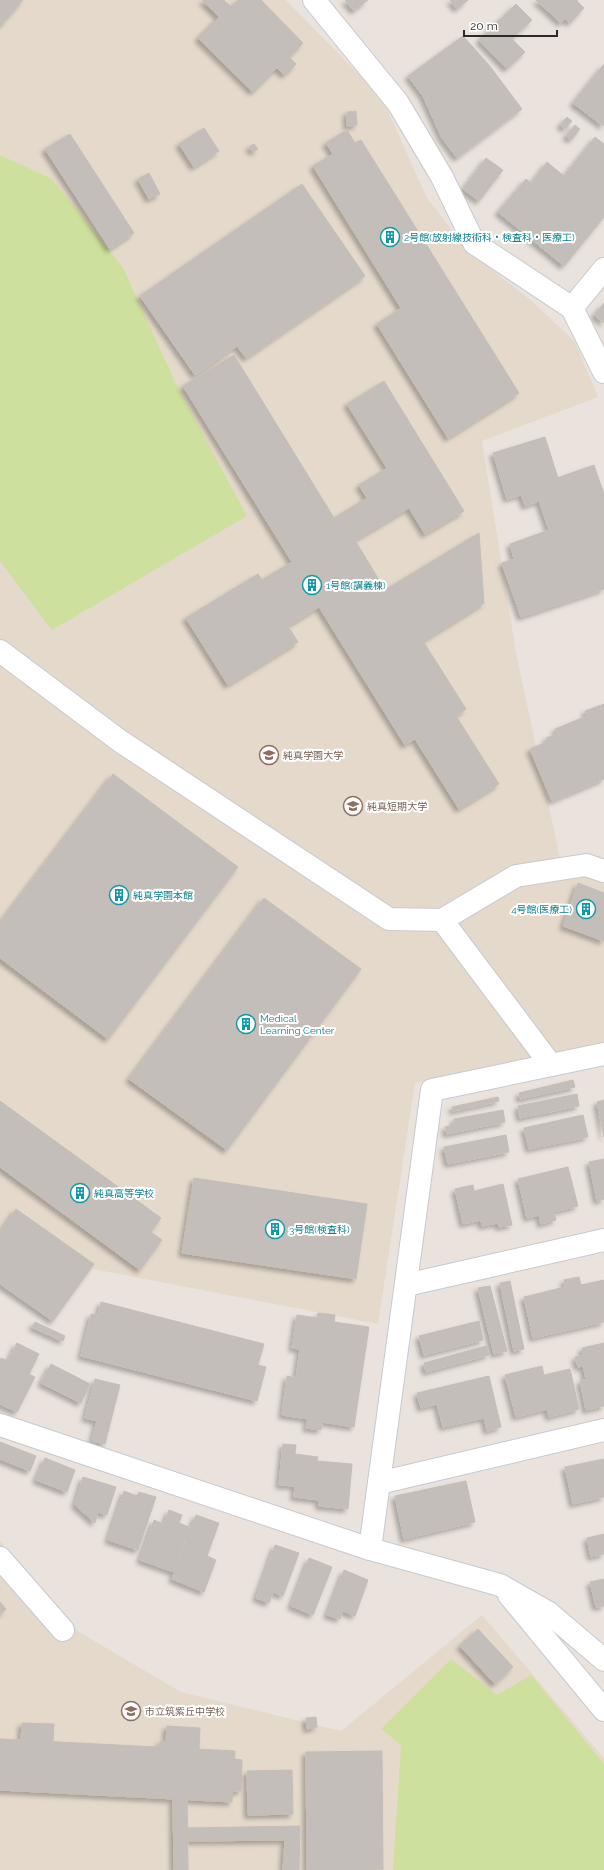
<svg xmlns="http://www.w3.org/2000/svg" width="604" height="1870" font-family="Raleway,'Noto Sans JP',sans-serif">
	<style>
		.education { fill: #e5d9cc }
		.pitch { fill: #cee09d }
		.building { fill: #c3beb9; stroke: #c5beb7; filter: url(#shadow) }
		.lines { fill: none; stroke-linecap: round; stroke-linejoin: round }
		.minor-casing { stroke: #c5c9d1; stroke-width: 24 }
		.minor { stroke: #fff; stroke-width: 22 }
		.labels { text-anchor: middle; stroke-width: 4; stroke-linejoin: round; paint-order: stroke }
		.culture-label { font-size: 10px; fill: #0d838f; stroke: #fff; text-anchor: start }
		.education-label { font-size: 10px; fill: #785e54; stroke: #fff; text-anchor: start }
	</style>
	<defs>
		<filter id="shadow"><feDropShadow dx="-3.5" dy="3.5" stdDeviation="2" flood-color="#0004"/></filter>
	</defs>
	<rect width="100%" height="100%" fill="#eae3dd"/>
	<!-- education -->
	<g class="education">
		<path d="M0,0H286L382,98L427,198L470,253L532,301L575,342L598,397L482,441L516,653L560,858L604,872V1042L415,1083L378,1324L0,1251Z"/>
		<path d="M0,1541L79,1632L181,1692L341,1731L482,1615L604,1758V1870H0Z"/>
	</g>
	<!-- pitch -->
	<g class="pitch">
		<path d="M0,155L52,179L123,268L176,384L247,516L52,630L0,561Z"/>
		<path d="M451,1659L497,1695L531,1675L604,1764V1870H393L401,1745L381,1729Z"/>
	</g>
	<!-- building -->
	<g class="building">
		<path d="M0,0H23L0,27Z"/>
		<path d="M202,0H224L226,3L215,13Z"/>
		<path d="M238,0H261L303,43L289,57L296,64L285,75L277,68L253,92L198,38L219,17L215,13L226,2L231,7Z"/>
		<path d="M345,0H368L354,11Z"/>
		<path d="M450,0H468L457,9Z"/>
		<path d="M536,0H578L577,1L584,8L570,23L565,19L561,23Z"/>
		<path d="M516,4L532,20L512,39L525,52L507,69L479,40Z"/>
		<path d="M463,36L489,65L472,79L464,66L423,96L408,76Z"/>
		<path d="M604,64V124L603,126L573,103Z"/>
		<path d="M489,65L522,109L457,158L442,138L423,96L464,66L472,79Z"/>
		<path d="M356,111L357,125L347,126V112Z"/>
		<path d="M567,117L572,121L565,129L560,125Z"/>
		<path d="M575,125L580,129L571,140L566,136Z"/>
		<path d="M204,128L219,151L194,167L179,144Z"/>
		<path d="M347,130L355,143L361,140L519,393L448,438L377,324L401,308L313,166L333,154L326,143Z"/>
		<path d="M70,134L134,233L110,249L45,149Z"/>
		<path d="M595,137L604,144V217L564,266L498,212L526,179L531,183L547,162L564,176Z"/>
		<path d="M254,144L258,149L253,152L249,147Z"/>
		<path d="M486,158L503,170L479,201L463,189Z"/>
		<path d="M149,173L160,194L149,199L138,179Z"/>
		<path d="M302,184L365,276L246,358L237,346L195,375L140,296Z"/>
		<path d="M604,303V323L594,315Z"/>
		<path d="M234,355L334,518L367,498L359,485L387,468L347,404L384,381L464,511L425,534L409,508L355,540L385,590L479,533L484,603L423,641L466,709L456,716L499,784L459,809L415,739L405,745L319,607L288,626L298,642L228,685L186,618L258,574L262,580L292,562L183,386Z"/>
		<path d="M545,437L558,478L520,491L521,495L507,499L493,453Z"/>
		<path d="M594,465L604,494V569L515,600L502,563L514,559L510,544L549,530L539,501L525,506L520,491Z"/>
		<path d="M604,569V589L521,617L515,600Z"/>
		<path d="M604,704V779L552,801L530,749L547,742L546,738L557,734L555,729L587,716L585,711Z"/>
		<path d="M113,774L238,867L108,1039L0,958V923Z"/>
		<path d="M578,883L604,893V941L563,926Z"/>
		<path d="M264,898L361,969L227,1150L129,1079Z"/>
		<path d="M573,1080L575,1087L520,1099L519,1093Z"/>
		<path d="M577,1094L579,1106L520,1118L518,1106Z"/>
		<path d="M498,1097L499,1101L453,1111L452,1107Z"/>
		<path d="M604,1100V1137L597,1102Z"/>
		<path d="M0,1101L161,1218L151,1232L162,1240L140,1270L0,1167Z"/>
		<path d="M503,1110L505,1122L447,1134L445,1127L454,1125V1119Z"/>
		<path d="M583,1115L588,1137L529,1149L524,1128Z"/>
		<path d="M506,1135L509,1152L448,1164L444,1147Z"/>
		<path d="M604,1159V1199L597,1201L589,1162Z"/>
		<path d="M568,1167L578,1206L554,1212L556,1220L541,1224L539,1215L527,1218L518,1179Z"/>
		<path d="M194,1178L367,1204L356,1279L182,1253Z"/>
		<path d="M503,1184L512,1225L499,1227L498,1223L482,1226L481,1220L463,1224L455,1189L473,1185L474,1191Z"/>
		<path d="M16,1209L94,1264L53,1321L0,1284V1232Z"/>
		<path d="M579,1277L581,1285L604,1280V1322L533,1338L524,1297L565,1287L564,1280Z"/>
		<path d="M510,1281L524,1349L514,1351L500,1283Z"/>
		<path d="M490,1286L507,1351L494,1354L478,1288Z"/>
		<path d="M101,1302L264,1344L258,1365L266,1367L257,1401L81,1356L91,1314L98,1315Z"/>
		<path d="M318,1313L335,1315L334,1322L369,1327L354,1427L322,1422L321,1430L306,1428L308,1419L282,1415L287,1376L296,1378L300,1349L292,1348L297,1315L317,1318Z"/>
		<path d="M479,1321L483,1340L424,1355L419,1336Z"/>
		<path d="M35,1322L65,1336L63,1341L32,1327Z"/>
		<path d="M17,1343L39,1354L29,1374L35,1377L17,1412L0,1404V1360L1,1358L8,1361Z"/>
		<path d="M604,1343V1406L586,1410L580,1381L586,1379L583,1366L578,1367L575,1357L583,1355L582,1348Z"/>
		<path d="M486,1346L489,1355L426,1372L424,1363Z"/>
		<path d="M51,1364L90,1384L81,1403L41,1383Z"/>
		<path d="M542,1366L544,1375L570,1369L579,1409L549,1417L547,1409L516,1417L505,1375Z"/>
		<path d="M489,1376L501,1427L487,1431L484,1418L443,1427L437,1404L421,1408L417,1393Z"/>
		<path d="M95,1379L120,1385L105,1444L92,1441L97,1421L85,1418Z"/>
		<path d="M0,1442L36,1456L30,1471L0,1459Z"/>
		<path d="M283,1444L296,1445L295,1454L318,1457L317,1461L352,1464L348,1509L319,1506V1500L294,1497L295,1486L279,1485Z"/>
		<path d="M45,1458L75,1470L67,1492L36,1480Z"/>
		<path d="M604,1459V1497L573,1504L565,1467Z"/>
		<path d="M83,1477L116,1487L107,1515L98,1512L95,1523L75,1505Z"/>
		<path d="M466,1481L475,1522L404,1539L395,1496Z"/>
		<path d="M124,1491L137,1496L139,1492L156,1497L138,1550L108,1540Z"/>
		<path d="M169,1510L182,1515L179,1523L189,1527L174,1572L140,1560L154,1520L164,1524Z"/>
		<path d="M196,1515L219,1523L207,1556L216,1560L204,1592L172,1579Z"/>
		<path d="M604,1534V1554L591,1557L587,1538Z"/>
		<path d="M275,1545L299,1553L283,1596L273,1592L269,1603L256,1598Z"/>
		<path d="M309,1558L332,1567L313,1615L291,1606Z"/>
		<path d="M344,1570L368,1580L355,1616L343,1611L340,1619L327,1615Z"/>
		<path d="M604,1579V1606L596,1607L590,1582Z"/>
		<path d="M0,1602L6,1609L0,1614Z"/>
		<path d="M478,1629L513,1667L495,1684L460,1646Z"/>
		<path d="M316,1717L317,1727L307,1729L306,1718Z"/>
		<path d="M22,1723L54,1724L53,1742L21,1740Z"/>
		<path d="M167,1726L200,1728L199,1749L160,1747V1741L166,1742Z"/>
		<path d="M0,1739L235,1751L232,1802L0,1790Z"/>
		<path d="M382,1751L383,1869L307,1870L306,1752Z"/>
		<path d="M234,1759L242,1760L241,1791H233Z"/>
		<path d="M292,1770L293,1814L248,1815L247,1771Z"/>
		<path d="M173,1800H187L188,1870H174Z"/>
		<path d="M300,1826L299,1870H283L285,1840L188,1841L187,1828Z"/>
	</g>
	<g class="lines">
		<defs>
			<g id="minor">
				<path d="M314,0L398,103L442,177L474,243L572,308L604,372"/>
				<path d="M572,308L604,269"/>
				<path d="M0,651L120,741L389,919L442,920L551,1065"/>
				<path d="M442,920L516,876L586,865L604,871"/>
				<path d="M406,1285L604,1240"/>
				<path d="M0,1425L370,1549L500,1585L549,1613L604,1660"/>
				<path d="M379,1483L604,1430"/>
				<path d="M370,1549L432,1090L604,1054"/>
				<path d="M0,1558L63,1630"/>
				<path d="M509,1595L604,1710"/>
			</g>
		</defs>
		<!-- minor casing -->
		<use href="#minor" class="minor-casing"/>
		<!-- minor -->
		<use href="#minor" class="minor"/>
	</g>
	<!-- icons -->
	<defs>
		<symbol id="building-ring" viewBox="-11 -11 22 22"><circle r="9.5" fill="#fff" stroke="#0f9aa8" stroke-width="1.5"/><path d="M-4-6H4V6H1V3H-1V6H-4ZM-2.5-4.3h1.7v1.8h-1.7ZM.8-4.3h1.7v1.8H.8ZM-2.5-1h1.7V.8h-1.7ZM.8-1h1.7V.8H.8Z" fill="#0f9aa8"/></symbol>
		<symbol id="university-ring" viewBox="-11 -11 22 22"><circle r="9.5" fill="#fff" stroke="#8d6e63" stroke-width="1.5"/><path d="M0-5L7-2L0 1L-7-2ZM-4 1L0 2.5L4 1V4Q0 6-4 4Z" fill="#8d6e63"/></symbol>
		<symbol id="school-ring" viewBox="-11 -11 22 22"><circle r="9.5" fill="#fff" stroke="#8d6e63" stroke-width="1.5"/><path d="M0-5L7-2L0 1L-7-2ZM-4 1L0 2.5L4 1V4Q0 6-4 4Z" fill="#8d6e63"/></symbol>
	</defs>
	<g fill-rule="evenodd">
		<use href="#building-ring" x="379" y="226" width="22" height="22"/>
		<use href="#building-ring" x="301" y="574" width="22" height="22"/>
		<use href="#university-ring" x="258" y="744" width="22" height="22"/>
		<use href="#university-ring" x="342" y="795" width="22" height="22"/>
		<use href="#building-ring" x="108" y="884" width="22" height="22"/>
		<use href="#building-ring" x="575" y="898" width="22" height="22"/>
		<use href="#building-ring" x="235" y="1013" width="22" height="22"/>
		<use href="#building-ring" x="69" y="1182" width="22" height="22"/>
		<use href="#building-ring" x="264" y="1218" width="22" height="22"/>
		<use href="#school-ring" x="120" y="1700" width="22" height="22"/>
	</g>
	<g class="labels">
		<!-- culture labels -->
		<g class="culture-label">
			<text x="404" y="241">2号館(放射線技術科・検査科・医療工)</text>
			<text x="326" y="589">1号館(講義棟)</text>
			<text x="133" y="899">純真学園本館</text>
			<text x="572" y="913" text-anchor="end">4号館(医療工)</text>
			<text x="260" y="1022">Medical<tspan x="260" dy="12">Learning Center</tspan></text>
			<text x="94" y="1197">純真高等学校</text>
			<text x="289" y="1233">3号館(検査科)</text>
		</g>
		<!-- education labels -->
		<g class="education-label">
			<text x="283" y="759">純真学園大学</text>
			<text x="367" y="810">純真短期大学</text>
			<text x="145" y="1715">市立筑紫丘中学校</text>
		</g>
	</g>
	<!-- scale -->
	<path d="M464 30v6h93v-6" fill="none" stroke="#2a2a2a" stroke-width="2"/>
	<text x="470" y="30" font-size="12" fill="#2a2a2a" stroke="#ffffff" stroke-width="3" paint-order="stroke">20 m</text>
</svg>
